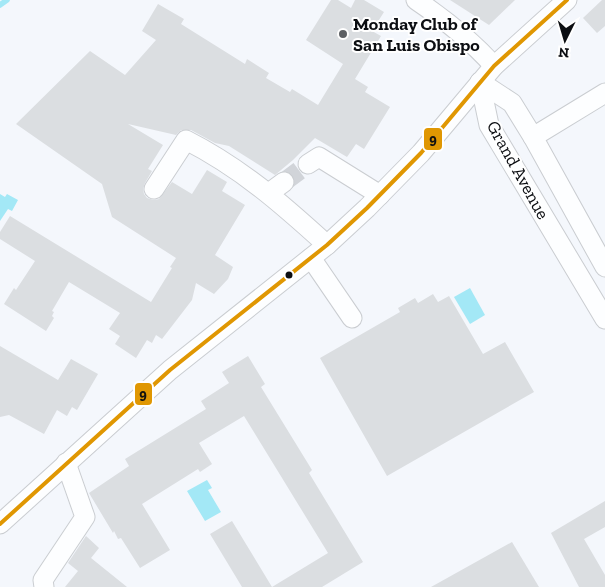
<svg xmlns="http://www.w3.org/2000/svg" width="605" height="587" font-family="'Zilla Slab',serif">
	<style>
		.water { fill: #a3e8f6 }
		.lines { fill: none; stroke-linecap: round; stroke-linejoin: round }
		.stream { stroke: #a3e8f6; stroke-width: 5.5 }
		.building { fill: #dbdee1 }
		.minor-tunnel { stroke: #d1d4d9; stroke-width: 19; stroke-dasharray: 19 9; stroke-linecap: butt }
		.minor-casing { stroke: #cacdd1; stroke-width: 21 }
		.minor { stroke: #fdfeff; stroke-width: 19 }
		.bus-1-casing { stroke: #fff; stroke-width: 8 }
		.bus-1 { stroke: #e09702; stroke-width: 4 }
		.poi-dot { fill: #5d6064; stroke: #fff; stroke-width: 2 }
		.bus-dot { fill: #0c0e12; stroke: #fff; stroke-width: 2 }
		.labels { text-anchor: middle; stroke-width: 4; stroke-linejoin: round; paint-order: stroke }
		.poi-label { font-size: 18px; font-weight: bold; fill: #0c0e12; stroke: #fff; text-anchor: start }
		.street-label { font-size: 18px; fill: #0c0e12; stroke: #fff }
		.line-badge { stroke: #fff; stroke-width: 2 }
		.pale-badge-label { font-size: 14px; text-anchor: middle; font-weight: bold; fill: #111 }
	</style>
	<rect width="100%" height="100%" fill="#f4f7fc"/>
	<!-- water -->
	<g class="water">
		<path d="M0,194L5,197L7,194L18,200L12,211L8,209L0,221Z"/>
		<path d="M470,288L485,315L470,324L454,297Z"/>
		<path d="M207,480L212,488L208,490L221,512L205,521L187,491Z"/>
	</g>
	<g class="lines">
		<!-- stream -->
		<path class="stream" d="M0,5L7,0"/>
	</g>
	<!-- building -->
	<g class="building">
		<path d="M331,0H338L351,8L355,0H364L384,12L372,31L381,36L355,79L368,87L365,92L390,107L364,149L356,144L347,157L315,138L293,160L275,175L229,146L215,143L191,130H181L176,135L128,124L163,145L148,169L152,171L145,183L143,189L144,194L147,198L154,200L159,199L172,182L192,194L207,170L227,182L222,191L245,205L215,255L233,267L228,279L214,294L196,283L192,300L162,339L156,335L152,343L147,340L136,358L115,344L120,336L109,329L120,313L69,282L52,311L54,312L52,316L54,318L46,331L4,304L14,288L16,290L35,261L0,239V232L10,216L151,302L172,268L170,267L176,258L112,217L102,184L16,124L90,51L125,75L156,40L142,31L158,4L184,19L181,24L245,64L247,59L269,73L266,78L290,92L292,89L318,105L343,64L306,40Z"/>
		<path d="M450,0H515L489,25Z"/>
		<path d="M602,0H605V26L597,33L583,18Z"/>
		<path d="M433,294L438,302L449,296L483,354L505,342L534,392L387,476L320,358L400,312L398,308L415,298L418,303Z"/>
		<path d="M0,346L58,380L71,359L98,374L77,410L72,407L67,416L57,410L44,434L9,415L0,417Z"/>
		<path d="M248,356L265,384L261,387L312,470L309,473L363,562L322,587H242L210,534L232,521L272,587L328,553L244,416L199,443L212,464L200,472L198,469L142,504L170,550L140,568L121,538L118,539L114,531L113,533L89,493L129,466L125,459L206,409L201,401L229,383L222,372Z"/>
		<path d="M605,501V527L584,539L605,575V587H579L551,533Z"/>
		<path d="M86,536L99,548L91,558L127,587H65L78,571L68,563Z"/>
		<path d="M512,542L539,587H431Z"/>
	</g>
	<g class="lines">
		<!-- minor-tunnel -->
		<path class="minor-tunnel" d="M284,182L308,164"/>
		<defs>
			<g id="minor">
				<path d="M416,0C444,19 471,40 494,66"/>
				<path d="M480,82L489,125L605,319"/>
				<path d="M480,82L512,103L533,137L605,267"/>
				<path d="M533,137L605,93"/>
				<path d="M308,164L319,157L380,195"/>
				<path d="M154,189L186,140C241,168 282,204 327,245"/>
				<path d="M269,193L284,182"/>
				<path d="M311,258L352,318"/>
				<path d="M0,524L170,370L327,245L367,208L421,153L494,66L567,0"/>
				<path d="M44,587L43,580L85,517L66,463"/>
			</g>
		</defs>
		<!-- minor casing -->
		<use href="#minor" class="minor-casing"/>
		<!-- minor -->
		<use href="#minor" class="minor"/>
		<defs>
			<path id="bus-1" d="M0,524L170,370L327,245L367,208L421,153L494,66L567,0"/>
		</defs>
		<!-- bus-1 casing -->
		<use href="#bus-1" class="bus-1-casing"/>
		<!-- bus-1 -->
		<use href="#bus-1" class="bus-1"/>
	</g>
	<!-- markers -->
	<circle class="poi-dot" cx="343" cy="34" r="5"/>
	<circle class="bus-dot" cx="289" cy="275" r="4.5"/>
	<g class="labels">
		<!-- poi labels -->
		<g class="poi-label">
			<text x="353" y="30">Monday Club of<tspan x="353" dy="21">San Luis Obispo</tspan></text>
		</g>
		<!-- street labels -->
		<g class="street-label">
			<text transform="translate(518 170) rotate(61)" y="6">Grand Avenue</text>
		</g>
	</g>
	<g class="line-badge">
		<rect x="423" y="127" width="20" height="24" rx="5" fill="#e09702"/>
		<rect x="134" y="382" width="19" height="24" rx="5" fill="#e09702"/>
	</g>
	<g class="pale-badge-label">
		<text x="433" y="144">9</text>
		<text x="143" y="399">9</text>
	</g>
	<!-- north arrow -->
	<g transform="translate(565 40) rotate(185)" stroke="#ffffff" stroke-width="4" paint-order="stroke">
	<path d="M0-4L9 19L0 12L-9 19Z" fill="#0c0e12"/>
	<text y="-8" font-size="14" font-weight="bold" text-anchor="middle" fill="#0c0e12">N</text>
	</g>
</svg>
